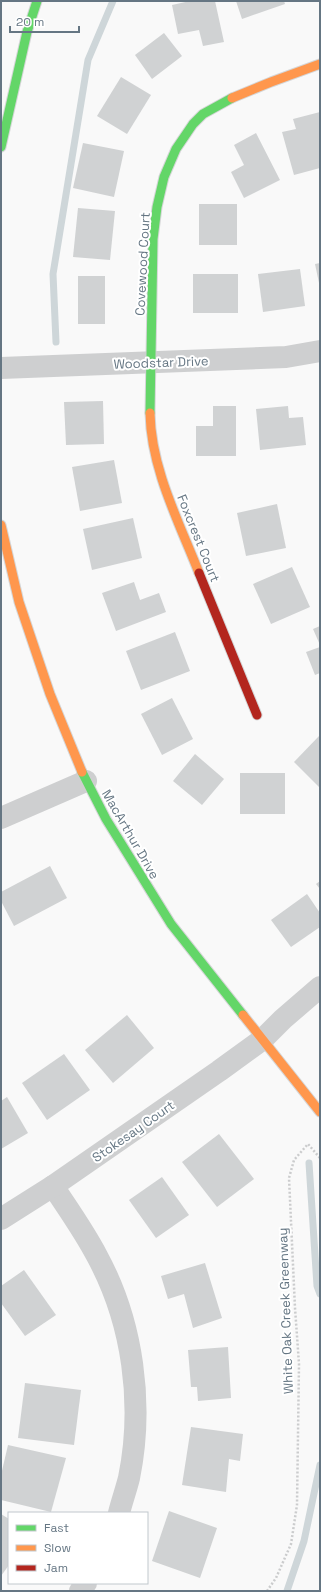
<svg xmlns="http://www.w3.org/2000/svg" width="321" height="1592" font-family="'Space Grotesk',sans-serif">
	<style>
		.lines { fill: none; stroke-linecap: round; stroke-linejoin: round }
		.stream { stroke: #ced6d9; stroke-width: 7 }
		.building { fill: #d0d2d3 }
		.fast-casing { stroke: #d5d6d7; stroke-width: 11 }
		.slow-casing { stroke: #d5d6d7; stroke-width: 11 }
		.jam-casing { stroke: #d5d6d7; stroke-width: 11 }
		.path { stroke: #cbcccd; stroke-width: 2.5; stroke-dasharray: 2 2; stroke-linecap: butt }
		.street { stroke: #cecfd0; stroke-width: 22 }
		.fast { stroke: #63d668; stroke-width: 9 }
		.slow { stroke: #ff974d; stroke-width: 9 }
		.jam { stroke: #b3261e; stroke-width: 9 }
		.labels { text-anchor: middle; stroke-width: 4; stroke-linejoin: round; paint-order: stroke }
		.street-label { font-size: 13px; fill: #657683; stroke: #fff }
	</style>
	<rect width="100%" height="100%" fill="#f9f9f9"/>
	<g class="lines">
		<!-- stream -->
		<g class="stream">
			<path d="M56,342L53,274L88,60L113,1"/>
			<path d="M309,1163L317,1286L320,1294"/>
			<path d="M287,1591L304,1541L320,1465"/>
		</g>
	</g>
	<!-- building -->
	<g class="building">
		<path d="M190,1H215L224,42L203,46L199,30L178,34L172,5Z"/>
		<path d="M236,1H284L285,4L242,19Z"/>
		<path d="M164,33L182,56L152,79L135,55Z"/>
		<path d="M121,77L151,95L127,134L97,116Z"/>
		<path d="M320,112V168L294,175L282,132L296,129L293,119Z"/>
		<path d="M256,133L280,180L244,198L231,172L244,165L234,145Z"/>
		<path d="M83,143L124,151L114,197L73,188Z"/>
		<rect x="199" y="204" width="38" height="41"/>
		<path d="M78,208L115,211L110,260L73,257Z"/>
		<path d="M320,263V283H319L315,264Z"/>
		<path d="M300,269L305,306L263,312L258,274Z"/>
		<rect x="193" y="274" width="45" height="39"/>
		<rect x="78" y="276" width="27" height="48"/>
		<path d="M103,401L104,444L66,445L64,402Z"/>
		<path d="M213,406H236V456H196V426H213Z"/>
		<path d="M288,406L289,418L303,417L306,445L260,450L256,409Z"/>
		<path d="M114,460L122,503L80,511L72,467Z"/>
		<path d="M277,504L286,548L246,556L237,513Z"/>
		<path d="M133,518L142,558L92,570L83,529Z"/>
		<path d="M292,567L310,607L271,624L253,584Z"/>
		<path d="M134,582L140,600L159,593L166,612L116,631L102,593Z"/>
		<path d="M320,626V645L313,629Z"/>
		<path d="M175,632L190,671L141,690L126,651Z"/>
		<path d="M320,647V673L315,675L306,652Z"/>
		<path d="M172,698L193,739L162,755L141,714Z"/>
		<path d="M320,735V788L294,762Z"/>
		<path d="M195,754L224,779L202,805L173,781Z"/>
		<rect x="240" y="773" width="45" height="41"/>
		<path d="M50,866L67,898L14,926L1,901V892Z"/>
		<path d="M320,881V889L316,884Z"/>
		<path d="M307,894L320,913V927L291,947L271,920Z"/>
		<path d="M127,1015L154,1048L113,1083L85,1050Z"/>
		<path d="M64,1054L90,1090L47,1120L22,1083Z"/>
		<path d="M7,1097L28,1133L1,1149V1101Z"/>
		<path d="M219,1134L254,1179L217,1207L182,1162Z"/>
		<path d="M162,1177L189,1215L156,1238L129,1200Z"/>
		<path d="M205,1263L222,1318L193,1328L184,1294L168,1299L161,1276Z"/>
		<path d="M24,1270L56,1315L25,1336L1,1303V1286Z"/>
		<path d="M228,1347L231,1398L198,1401L197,1387H191L188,1350Z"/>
		<path d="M25,1383L81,1390L74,1445L18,1438Z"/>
		<path d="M191,1427L243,1434L240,1461L229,1459L226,1492L182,1485Z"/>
		<path d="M8,1445L66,1458L51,1512L1,1500V1475Z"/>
		<path d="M169,1511L217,1528L200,1578L152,1561Z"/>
		<path d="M1,1514L9,1519V1565L1,1576Z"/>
	</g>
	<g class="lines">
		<defs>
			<g id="fast">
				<path d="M1,147L27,32L37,1"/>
				<path d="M150,413L153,239L157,207L164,177L176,149L193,124L203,114L232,98"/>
				<path d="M82,772L106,819L171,924L243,1015"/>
			</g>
			<g id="slow">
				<path d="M232,98L271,82L320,64"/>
				<path d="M150,413C151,469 179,522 199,573"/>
				<path d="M1,525L19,602L50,694L82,772"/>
				<path d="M243,1015L320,1112"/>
			</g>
			<path id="jam" d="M199,573L257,715"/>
		</defs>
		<!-- fast casing -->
		<use href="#fast" class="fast-casing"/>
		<!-- slow casing -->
		<use href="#slow" class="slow-casing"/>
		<!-- jam casing -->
		<use href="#jam" class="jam-casing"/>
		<!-- path -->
		<path class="path" d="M267,1591L276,1578L291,1544L297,1505L299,1364L295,1308L289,1178L294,1160L308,1144L320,1158"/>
		<!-- street -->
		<g class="street">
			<path d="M1,368L286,357L320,351"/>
			<path d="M1,818L86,781"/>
			<path d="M53,1186C68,1209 84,1231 97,1256C133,1322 144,1404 129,1478C126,1490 122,1501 119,1513"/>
			<path d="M1,1219L53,1186L219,1071L263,1039L283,1019L320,987"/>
			<path d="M80,1591L86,1583"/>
		</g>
		<!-- fast -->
		<use href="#fast" class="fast"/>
		<!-- slow -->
		<use href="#slow" class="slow"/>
		<!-- jam -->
		<use href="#jam" class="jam"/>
	</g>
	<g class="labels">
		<!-- street labels -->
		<g class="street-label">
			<text transform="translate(142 264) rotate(-87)" y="5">Covewood Court</text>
			<text transform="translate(161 362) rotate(-2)" y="5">Woodstar Drive</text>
			<text transform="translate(199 538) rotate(68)" y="5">Foxcrest Court</text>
			<text transform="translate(131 834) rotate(60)" y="5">MacArthur Drive</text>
			<text transform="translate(133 1131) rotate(-35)" y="5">Stokesay Court</text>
			<text transform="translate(285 1311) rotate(-92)" y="5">White Oak Creek Greenway</text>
		</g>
	</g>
	<!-- border -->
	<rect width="321" height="1592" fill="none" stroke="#657683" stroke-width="4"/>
	<!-- legend -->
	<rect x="8" y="1512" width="140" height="72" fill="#ffffff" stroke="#c1c8cd"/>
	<rect x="16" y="1525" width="20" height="6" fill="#63d668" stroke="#c1c8cd"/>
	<text x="44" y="1532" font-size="12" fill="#657683">Fast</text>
	<rect x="16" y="1545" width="20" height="6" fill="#ff974d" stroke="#c1c8cd"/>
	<text x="44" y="1552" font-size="12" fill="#657683">Slow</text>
	<rect x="16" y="1565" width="20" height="6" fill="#b3261e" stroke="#c1c8cd"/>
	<text x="44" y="1572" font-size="12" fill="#657683">Jam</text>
	<!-- scale -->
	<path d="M10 26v6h69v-6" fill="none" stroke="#657683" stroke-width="2"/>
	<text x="16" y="26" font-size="12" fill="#657683" stroke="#ffffff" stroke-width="3" paint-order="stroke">20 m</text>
</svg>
